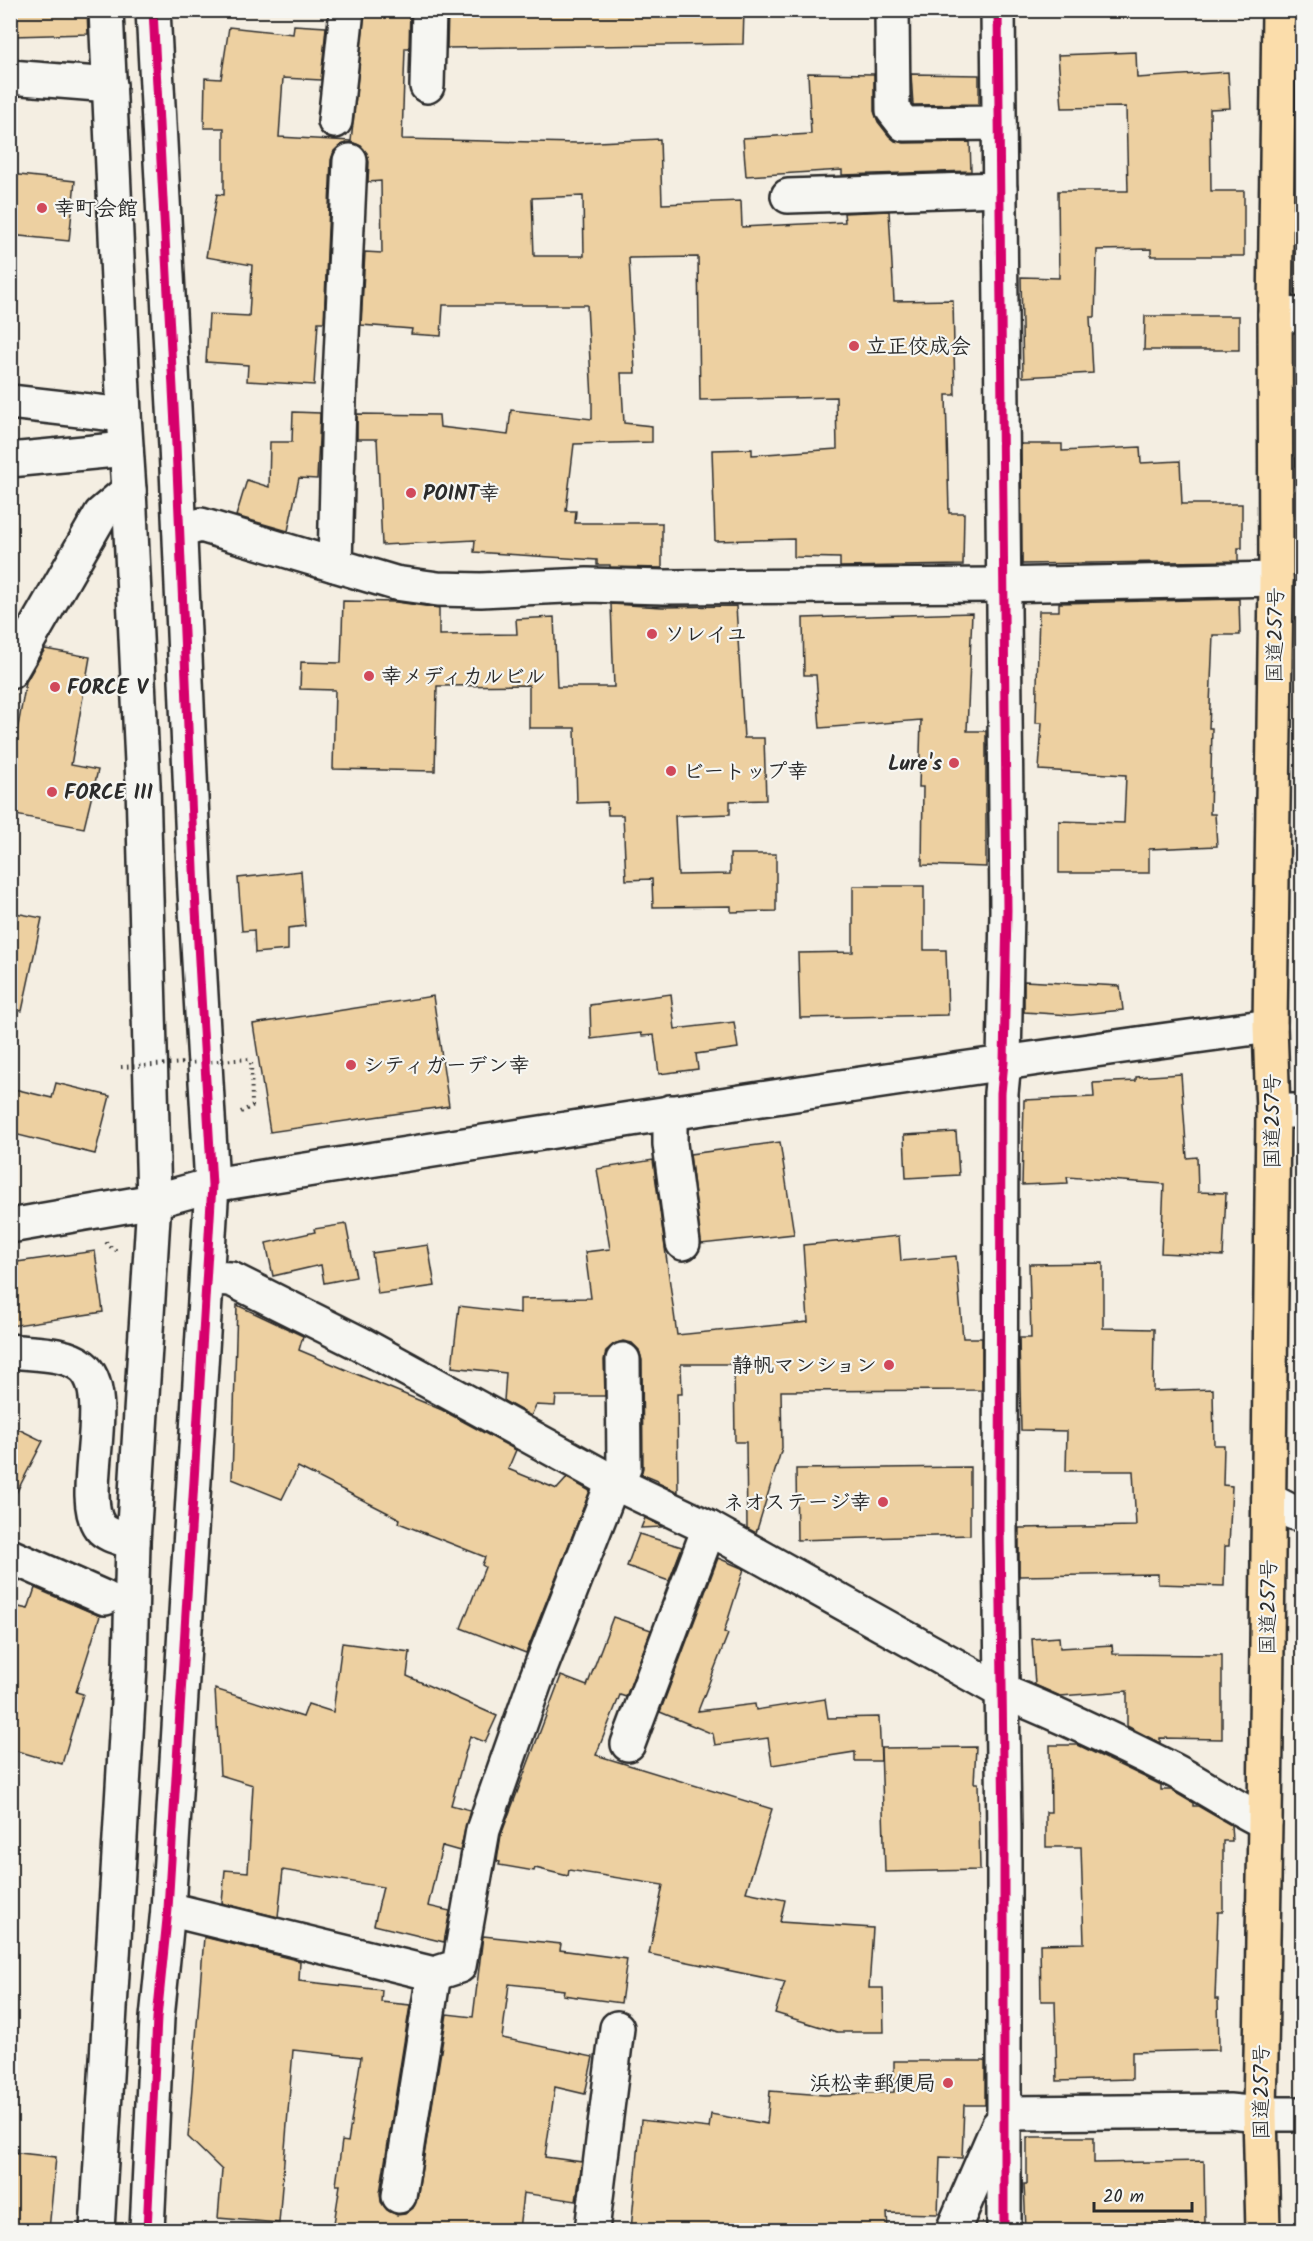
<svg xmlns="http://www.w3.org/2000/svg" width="1313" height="2241" font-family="Kalam,'Klee One',sans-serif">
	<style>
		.building { fill: #edd0a1; stroke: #2b2b2b; stroke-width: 1.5; fill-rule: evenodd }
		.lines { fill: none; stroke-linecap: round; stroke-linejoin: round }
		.minor-casing { stroke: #2b2b2b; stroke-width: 38 }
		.highway-casing { stroke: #2b2b2b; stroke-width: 38 }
		.path { stroke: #2b2b2b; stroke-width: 4; stroke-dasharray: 1.5 4.5; stroke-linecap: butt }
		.minor { stroke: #f6f6f2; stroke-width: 33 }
		.highway { stroke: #fbddab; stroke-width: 33 }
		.path-bridge { stroke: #2b2b2b; stroke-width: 4; stroke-dasharray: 1.5 4.5; stroke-linecap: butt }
		.cycleway-casing { stroke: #f6f6f2; stroke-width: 13 }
		.cycleway { stroke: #d6006c; stroke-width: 9 }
		.poi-dot { fill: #d1495b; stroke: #f6f6f2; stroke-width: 2 }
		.labels { text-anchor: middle; stroke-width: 4.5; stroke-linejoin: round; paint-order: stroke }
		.poi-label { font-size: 21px; font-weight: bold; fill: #2b2b2b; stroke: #f6f6f2; text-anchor: start }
		.street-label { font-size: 21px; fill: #2b2b2b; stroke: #f6f6f2 }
	</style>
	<rect width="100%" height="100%" fill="#f4eee2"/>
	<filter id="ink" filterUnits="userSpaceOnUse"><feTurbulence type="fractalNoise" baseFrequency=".0167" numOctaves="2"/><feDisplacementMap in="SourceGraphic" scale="12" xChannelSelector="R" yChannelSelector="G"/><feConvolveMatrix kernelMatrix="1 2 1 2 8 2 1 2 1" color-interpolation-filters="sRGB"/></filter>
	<g filter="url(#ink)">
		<!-- building -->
		<g class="building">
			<path d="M12,10H87L88,34L13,36Z"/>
			<path d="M365,10H410L409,48H405L402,139L577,143L660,139L662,204L741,201L742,227L845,222L844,213L889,211L894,301L953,300L955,395H946L949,513H964L963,565L840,567V558L794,557V539L715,541L712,450L752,449V455L837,449L836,397L700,400L698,257L629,258L635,373H621L624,423L652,426V442L574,444L566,511H576L575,523H662V568L610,567V565H597V560L474,552L475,540L382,545L377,439H357V414L439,415L440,427L508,435L511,410L592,419V399L587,305H443L441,336L411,334L412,329L361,325L365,252L382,253L381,181L368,182L369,162L367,153L361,146L351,142L341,145L334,151L331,160L324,322H318L314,385L247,381L248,365L206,362L209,314L249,316L252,265L206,257L217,194L224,195V128H204L205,78L221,79L229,27L293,34L294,25L326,27L321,80L283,78L279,137L351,141ZM583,196L584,256H534L532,198Z"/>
			<path d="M448,10H744L743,44L447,48Z"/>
			<path d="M1136,52L1137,78L1228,72L1230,108L1210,109L1211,191H1244V256H1151V249L1097,250L1095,317H1090L1093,373L1023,377L1021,277L1059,278L1058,191H1128L1126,107L1062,108L1058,55Z"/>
			<path d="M808,73L874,74V111L878,122L889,136L895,141L904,143L970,142L971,171L842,175V170L746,176L743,138L811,134Z"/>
			<path d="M911,74L979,75V104L913,105Z"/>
			<path d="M10,174L75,181L69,241L10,235Z"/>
			<path d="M1145,316H1239V350H1144Z"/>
			<path d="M293,412L320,413L319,438L317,479L299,478L288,531L236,516L247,480L269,487L270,442H292Z"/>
			<path d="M1021,444H1062V451L1140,447L1141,463L1180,461L1182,504H1242V548H1238V561L1022,564Z"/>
			<path d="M1239,599L1240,635H1213L1209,728H1212L1210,814H1215L1217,846L1149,849V873H1059V821L1124,823L1126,775L1039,770L1042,723H1036L1039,611H1059V603Z"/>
			<path d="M343,601L396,602L439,608V635L517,634L516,619L554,617L557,687H614L611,604L662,607L736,606L744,738H764L766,800L730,801V814L675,816L678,875L730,874V854H776V911L731,912V906L653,907L652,879L626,880L623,815H608L607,802L577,803L575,728H529V685L437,686L435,771L333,769L335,690L300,689L301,662L341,663Z"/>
			<path d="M972,613L967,731H986V867L922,865L923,787H919L921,720L820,728L816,675H804L803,618Z"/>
			<path d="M45,649L90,657L71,765L98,770L84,828L10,814V753L13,754L26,682Z"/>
			<path d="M301,871L305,926L288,928V950L255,953L254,930L242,931L238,878Z"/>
			<path d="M853,886H924V950H946L948,1015L800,1018L798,953L853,952Z"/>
			<path d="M10,912L42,918L22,1011L10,1010Z"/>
			<path d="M1024,981L1120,986L1123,1010L1071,1015L1024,1012Z"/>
			<path d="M671,994L675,1029L734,1022L738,1048L696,1054L698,1069L659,1074L654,1035L642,1036L641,1033L591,1039L590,1005Z"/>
			<path d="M433,996L449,1106L270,1132L253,1024Z"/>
			<path d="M1181,1074L1187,1158L1197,1157L1198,1192L1226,1193L1223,1256L1161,1253L1164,1184L1067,1177L1068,1183L1022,1185L1024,1100L1094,1097L1093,1083L1136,1081V1077Z"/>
			<path d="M56,1083L110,1096L95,1154L10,1133V1088L52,1098Z"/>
			<path d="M956,1132L959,1175L906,1178L904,1135Z"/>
			<path d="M780,1142L794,1234L701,1244L690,1154Z"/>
			<path d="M653,1160L677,1335L808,1322L803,1245L899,1236L901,1261L956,1256L963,1338H982V1390L781,1391L782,1448L756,1533L747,1528L746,1442H735L734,1364H681L682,1394H677L678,1492L658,1483V1481L641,1474L643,1468L642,1360L639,1350L632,1343L623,1341L614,1344L606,1351L604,1360L605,1396H556L555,1406L536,1405L531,1416L504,1401L506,1373L452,1367L459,1306L520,1313V1299L591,1298L585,1252L610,1249L597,1169Z"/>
			<path d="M346,1224L356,1277L324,1283L321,1265L273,1276L266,1243L315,1232L314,1229Z"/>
			<path d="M428,1245L435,1286L378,1294L372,1253Z"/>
			<path d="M95,1251L103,1312L10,1326V1263Z"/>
			<path d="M1103,1263V1328L1154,1329L1153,1391L1213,1389L1214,1445H1224L1223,1485L1232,1486L1229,1546H1225L1224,1586L1158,1584V1574L1019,1576V1528L1136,1526L1133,1471H1066L1067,1431L1021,1430L1019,1338H1031L1029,1264Z"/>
			<path d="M237,1305L303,1336L299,1350L442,1410L516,1450L508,1469L557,1489L567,1478L590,1491L526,1653L461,1628L485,1567L482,1565L485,1557L399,1523L400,1519L298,1467L282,1499L232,1479Z"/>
			<path d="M10,1425L43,1441L10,1505Z"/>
			<path d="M970,1467V1535L797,1540L796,1469Z"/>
			<path d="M645,1518L663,1527L641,1528Z"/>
			<path d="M639,1534L682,1547L669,1581L627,1566Z"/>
			<path d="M718,1558L744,1569L724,1632L728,1634L698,1711L755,1704L756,1710L825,1699L828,1718L879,1717L881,1761H855V1752L772,1765L768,1738L715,1745L713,1734L660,1712Z"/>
			<path d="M35,1588L100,1616L76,1692L83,1694L62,1764L10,1749V1605L28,1609Z"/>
			<path d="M613,1617L651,1630L626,1697L620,1695L596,1755L772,1809L746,1892L785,1900L780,1922L873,1928L869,1988H883L884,2032H837L775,2013L785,1982L649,1954L663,1885L569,1870L568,1876L535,1868L534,1871L499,1865L500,1862L497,1861L501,1835L561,1676L587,1686Z"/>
			<path d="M1059,1637L1060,1648L1112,1645L1113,1654L1222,1655V1739L1160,1738V1743L1127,1726V1691L1060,1696L1035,1685L1032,1639Z"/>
			<path d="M342,1643L410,1652L407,1676L497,1716L485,1742L470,1736L451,1805L470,1810L460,1851L442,1846L428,1906L450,1911L444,1942L374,1925L383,1887L283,1870L278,1917L222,1903L225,1870L248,1872L253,1785L220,1775L215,1689L303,1717L308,1704L333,1712Z"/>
			<path d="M1050,1745H1078L1161,1785V1790H1171L1193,1803V1806H1198L1231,1825L1232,1841H1223V1912H1218L1215,1999H1218L1219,2050L1132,2052V2079L1057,2081L1055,2001H1041L1040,1944L1084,1943L1081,1847H1046V1812H1051Z"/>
			<path d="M976,1747L974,1783H978L980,1870L885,1872L881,1748Z"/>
			<path d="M483,1936L561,1944L560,1950L627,1959L621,2003L563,1995L564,1990L509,1984L502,2038L593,2057L585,2094L555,2087L545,2157L582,2162L576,2201L523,2193L519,2230H333L340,2185H336L342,2141L348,2142L361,2057L293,2050L279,2223L218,2218L222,2170L188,2137L204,1937L300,1961L299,1981L382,1990L381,2002L410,2005L380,2193L381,2202L387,2210L397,2215L405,2214L413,2208L417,2199L447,2014L473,2017Z"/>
			<path d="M894,2061H985V2105H964L962,2158L940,2157L938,2214L887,2213L888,2230H631L641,2120L709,2128L711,2114L767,2124L770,2091L824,2095L894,2092Z"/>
			<path d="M1027,2137H1094V2163L1204,2161L1205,2223L1026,2230L1024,2184H1027Z"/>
			<path d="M10,2152L56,2157L49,2230H10Z"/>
		</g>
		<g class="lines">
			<defs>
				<g id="minor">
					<path d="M892,10L893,110L904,124L999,123"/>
					<path d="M998,10L1007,910L1004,1062L1001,1093L1000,1532L1004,1835V2230"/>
					<path d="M10,77L110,85"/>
					<path d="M427,86L429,10"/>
					<path d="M335,121L347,10"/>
					<path d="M788,196L1000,189"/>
					<path d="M1275,314L1302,315"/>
					<path d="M10,402L124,415"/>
					<path d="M10,460L126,449"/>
					<path d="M180,531L201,525L395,583L438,589L481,590L587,585L664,587L1002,585L1276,579"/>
					<path d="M335,565L339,401L350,161"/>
					<path d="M10,672L101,514L129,490"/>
					<path d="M1273,1111H1302"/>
					<path d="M670,1112V1144L683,1243"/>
					<path d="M10,1226L154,1201L212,1185C564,1129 917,1073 1270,1026"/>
					<path d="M208,1278L231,1279L361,1344L613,1482L709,1528L1001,1691C1059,1714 1117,1742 1173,1770C1204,1786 1233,1807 1265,1822"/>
					<path d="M10,1351C32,1354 64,1352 82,1366C117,1393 76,1496 100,1527C107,1536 122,1538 133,1542"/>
					<path d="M1269,1500L1294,1513H1302"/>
					<path d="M10,1556L105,1598"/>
					<path d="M628,1744L709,1528"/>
					<path d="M168,1909L434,1974L459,1966L483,1830L535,1682L613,1482L624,1468L623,1360"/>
					<path d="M1004,2113L1229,2111L1260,2114H1302"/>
					<path d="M399,2196L434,1974"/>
					<path d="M97,2230L130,1667L133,1542L154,1201L143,784L129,490L124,415L106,10"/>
					<path d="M147,2230L157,2018L168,1909L212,1185L195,892L176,445L153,10"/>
					<path d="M592,2230L617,2028"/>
					<path d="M953,2230L998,2126"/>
				</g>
				<path id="highway" d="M1263,2230L1260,2114L1265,1822L1273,1111L1270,1026L1276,579L1275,314L1279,10"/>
			</defs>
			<!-- minor casing -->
			<use href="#minor" class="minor-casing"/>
			<!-- highway casing -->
			<use href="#highway" class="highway-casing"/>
			<!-- path -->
			<g class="path">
				<path d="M241,1112L252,1106L251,1059"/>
				<path d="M106,1242L113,1249L119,1251"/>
			</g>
			<!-- minor -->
			<use href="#minor" class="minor"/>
			<!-- highway -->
			<use href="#highway" class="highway"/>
			<!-- path-bridge -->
			<path class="path-bridge" d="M121,1067L251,1059"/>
			<defs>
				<g id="cycleway">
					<path d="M998,10L1007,910L1004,1062L1001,1093L1000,1532L1004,1835V2230"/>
					<path d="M147,2230L157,2018L168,1909L212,1185L195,892L176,445L153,10"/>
				</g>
			</defs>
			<!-- cycleway casing -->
			<use href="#cycleway" class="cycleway-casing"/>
			<!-- cycleway -->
			<use href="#cycleway" class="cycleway"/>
		</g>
	</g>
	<!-- markers -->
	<g class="poi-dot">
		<circle cx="42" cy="208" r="6"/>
		<circle cx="854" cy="346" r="6"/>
		<circle cx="411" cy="493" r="6"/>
		<circle cx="652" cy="634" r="6"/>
		<circle cx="369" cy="676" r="6"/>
		<circle cx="55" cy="687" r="6"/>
		<circle cx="954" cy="763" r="6"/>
		<circle cx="671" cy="771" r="6"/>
		<circle cx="52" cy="792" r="6"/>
		<circle cx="351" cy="1065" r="6"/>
		<circle cx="889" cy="1365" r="6"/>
		<circle cx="883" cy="1502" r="6"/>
		<circle cx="948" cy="2083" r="6"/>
	</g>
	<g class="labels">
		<!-- poi labels -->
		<g class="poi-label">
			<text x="54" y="215">幸町会館</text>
			<text x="866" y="353">立正佼成会</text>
			<text x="423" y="500">POINT幸</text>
			<text x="664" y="641">ソレイユ</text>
			<text x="381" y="683">幸メディカルビル</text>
			<text x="67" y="694">FORCE V</text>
			<text x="942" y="770" text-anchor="end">Lure's</text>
			<text x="683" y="778">ビートップ幸</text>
			<text x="64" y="799">FORCE III</text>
			<text x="363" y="1072">シティガーデン幸</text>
			<text x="877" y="1372" text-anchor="end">静帆マンション</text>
			<text x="871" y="1509" text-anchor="end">ネオステージ幸</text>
			<text x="936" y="2090" text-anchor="end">浜松幸郵便局</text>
		</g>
		<!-- street labels -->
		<g class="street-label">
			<text transform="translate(1275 635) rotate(-89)" y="7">国道257号</text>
			<text transform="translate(1272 1121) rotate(-90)" y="7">国道257号</text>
			<text transform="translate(1268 1607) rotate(-89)" y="7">国道257号</text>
			<text transform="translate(1261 2092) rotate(-90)" y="7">国道257号</text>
		</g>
	</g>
	<!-- margin -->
	<rect width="1313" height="2241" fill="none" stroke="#f6f6f2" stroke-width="36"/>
	<rect x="18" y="18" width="1277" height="2205" fill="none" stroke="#2b2b2b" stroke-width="2" filter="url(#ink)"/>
	<!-- scale -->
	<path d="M1094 2202v9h98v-9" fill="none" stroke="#2b2b2b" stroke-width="3"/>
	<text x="1103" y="2202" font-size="18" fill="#2b2b2b" stroke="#f6f6f2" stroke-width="4.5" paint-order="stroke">20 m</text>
</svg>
